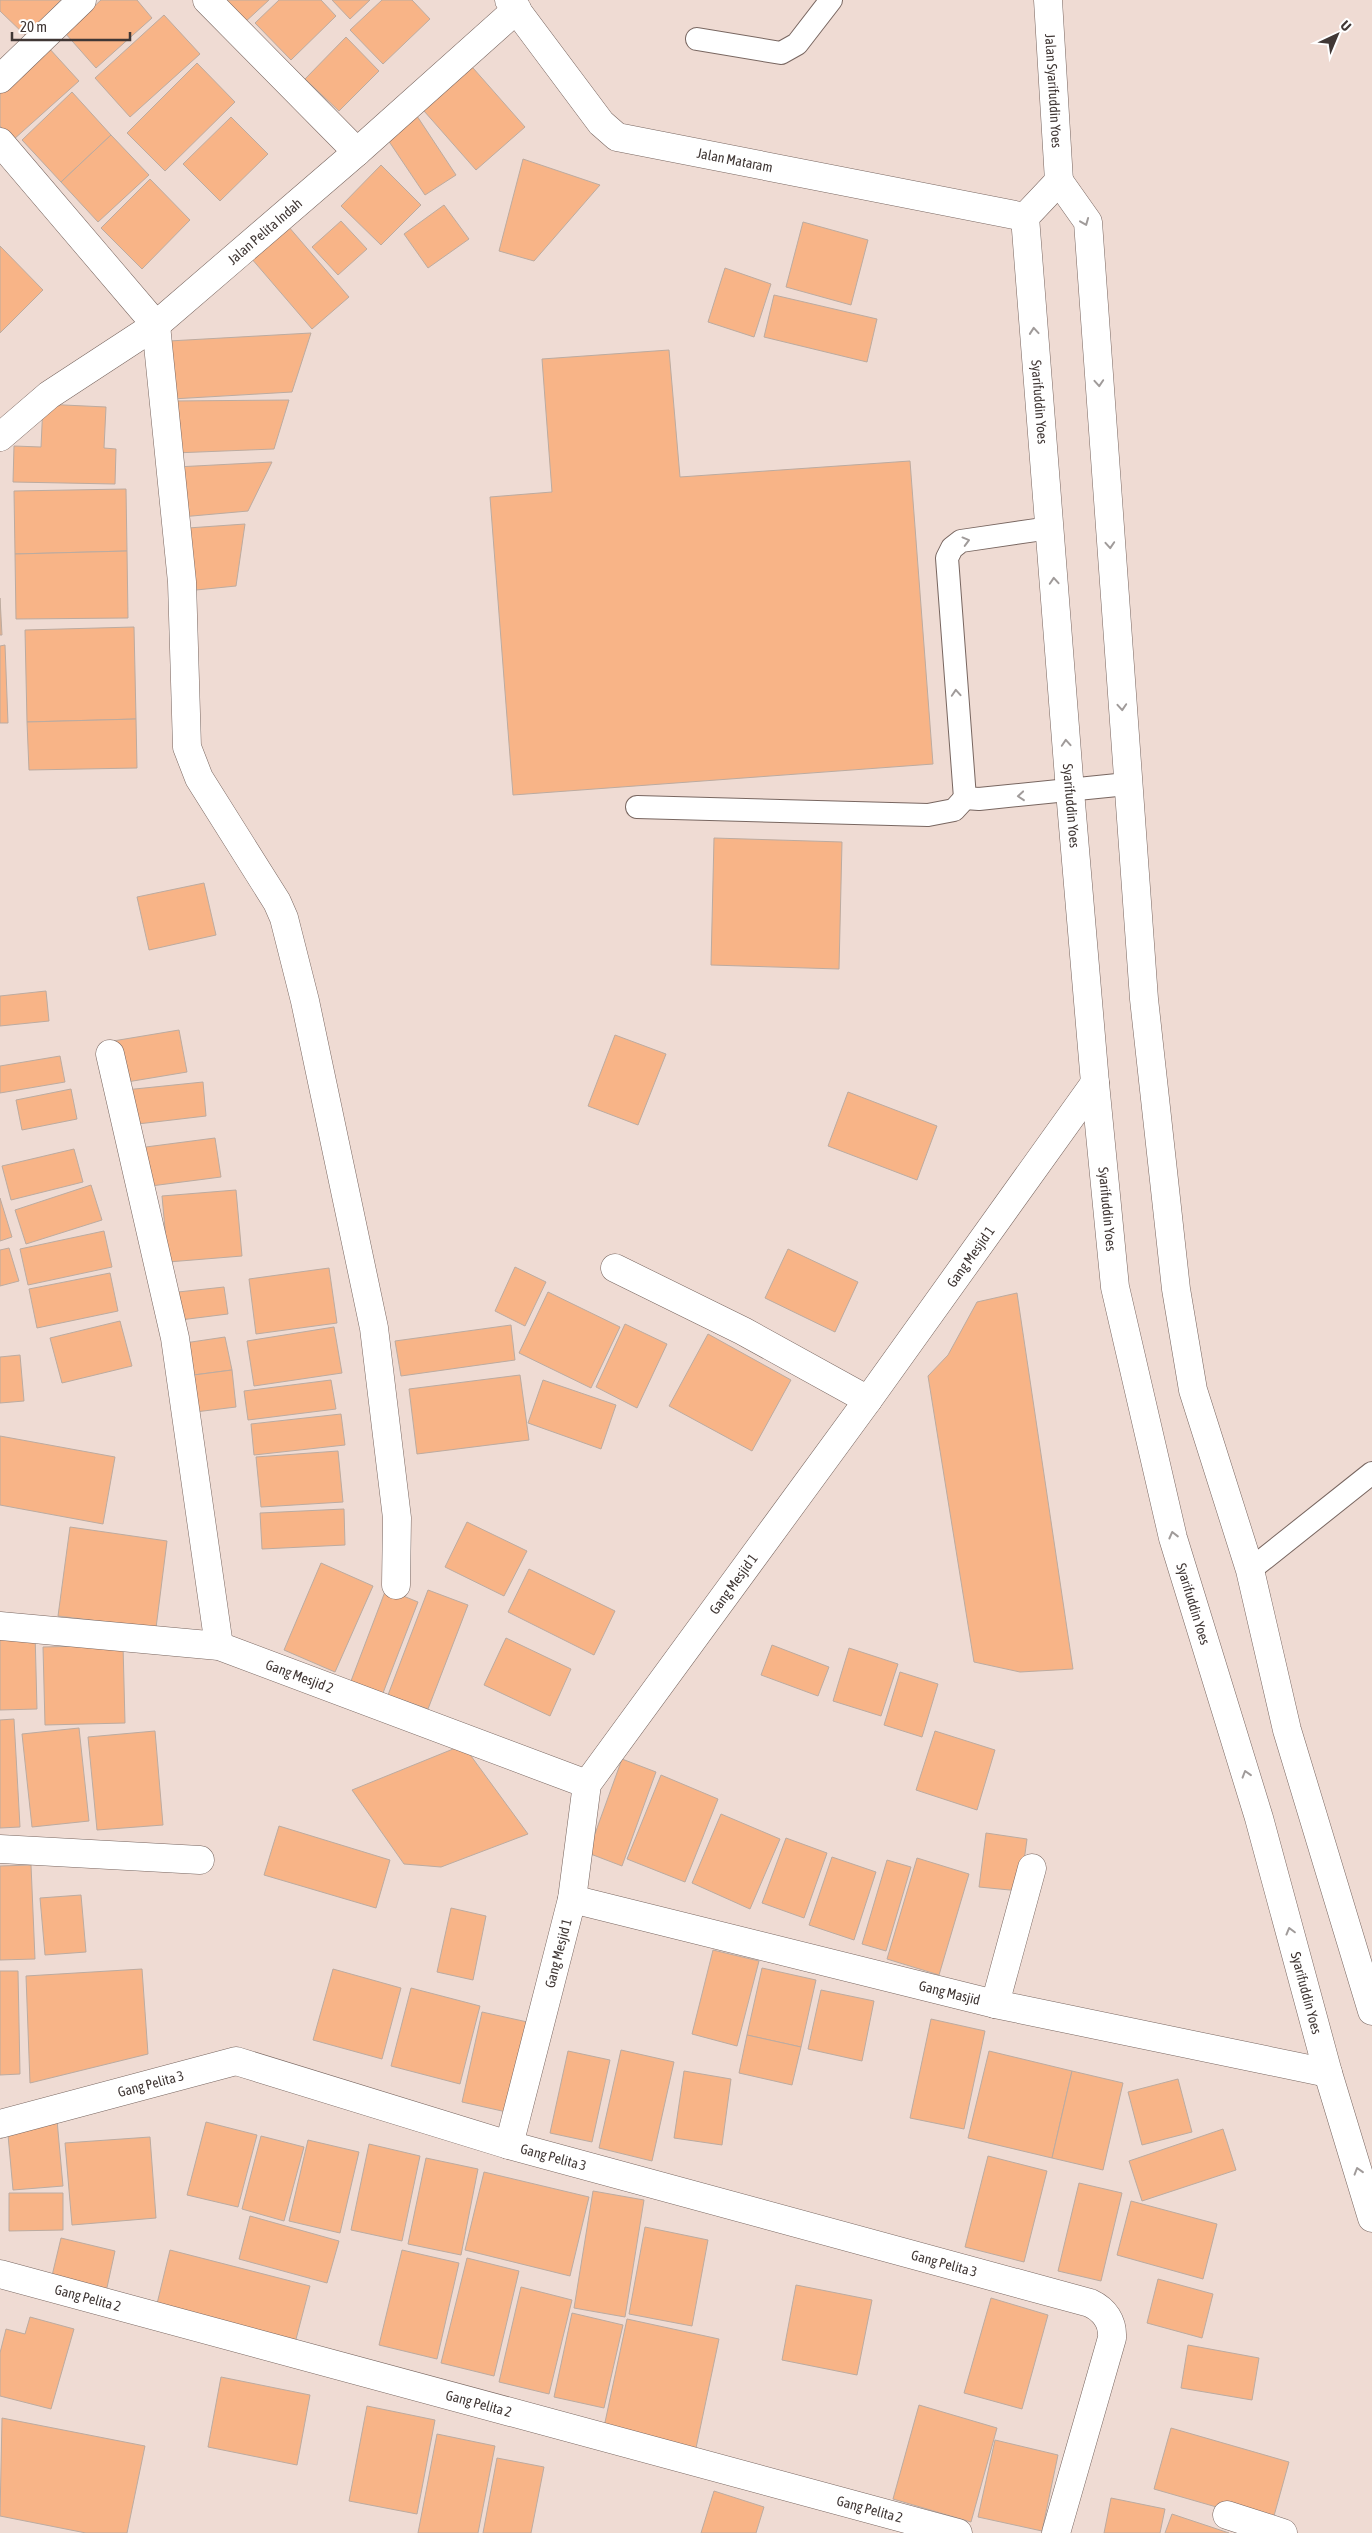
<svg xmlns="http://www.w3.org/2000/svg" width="1372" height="2533" font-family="'Asap Condensed',sans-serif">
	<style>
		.building { fill: #f8b487; stroke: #bcaba0 }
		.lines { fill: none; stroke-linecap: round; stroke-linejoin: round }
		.lane-casing { stroke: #786660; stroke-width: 24 }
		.street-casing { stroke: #786660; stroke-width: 29 }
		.highway-casing { stroke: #786660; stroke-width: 29 }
		.lane { stroke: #fff; stroke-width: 22 }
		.street { stroke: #fff; stroke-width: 28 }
		.highway { stroke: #fff; stroke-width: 28 }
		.oneway { stroke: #a09b9a }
		.labels { text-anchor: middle; stroke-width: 4; stroke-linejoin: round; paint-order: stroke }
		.street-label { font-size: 14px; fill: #403735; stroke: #fff }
	</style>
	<rect width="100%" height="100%" fill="#efdbd3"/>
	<!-- building -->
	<g class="building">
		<path d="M0,0H61L26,36L0,11Z"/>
		<path d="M101,0H137L152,18L96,68L65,33Z"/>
		<path d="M221,0H269L243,24Z"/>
		<path d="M279,0H321L336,16L291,60L255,23Z"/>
		<path d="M332,0H370L350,19Z"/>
		<path d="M382,0H412L430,19L383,64L350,30Z"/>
		<path d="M164,15L200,54L130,117L95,78Z"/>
		<path d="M346,37L379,71L339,111L305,79Z"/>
		<path d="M48,47L79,81L13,140L0,126V91Z"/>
		<path d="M466,60L525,127L476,170L417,103Z"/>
		<path d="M197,63L235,102L165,171L127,133Z"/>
		<path d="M72,92L111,135L61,182L22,140Z"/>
		<path d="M417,116L456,175L425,195L386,137Z"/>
		<path d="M231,117L268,154L220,201L183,164Z"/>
		<path d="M111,135L149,175L98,222L61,182Z"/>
		<path d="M523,159L600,185L534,261L499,251Z"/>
		<path d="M381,165L421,205L381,245L341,206Z"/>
		<path d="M150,179L190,220L142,269L101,228Z"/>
		<path d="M444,205L469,239L428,268L404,234Z"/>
		<path d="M341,221L367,249L338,275L312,247Z"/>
		<path d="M803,222L868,240L851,305L786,287Z"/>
		<path d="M288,226L349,297L312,329L251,258Z"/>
		<path d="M0,246L43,290L0,333Z"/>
		<path d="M725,268L771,284L754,337L708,322Z"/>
		<path d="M774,295L877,319L867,362L764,337Z"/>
		<path d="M311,333L292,392L172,399L169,341Z"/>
		<path d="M669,350L680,477L910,461L933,764L513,795L490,497L552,492L542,359Z"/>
		<path d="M289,400L274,449L174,453L172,401Z"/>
		<path d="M43,404L106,407L104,448L116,449L115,484L13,482L14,446L41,447Z"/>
		<path d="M272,462L248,511L181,517L176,467Z"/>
		<path d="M126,489L127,551L15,554L14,491Z"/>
		<path d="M245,524L236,586L196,590L188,528Z"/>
		<path d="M127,551L128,618L16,619L15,554Z"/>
		<path d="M0,598L2,635H0Z"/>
		<path d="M134,627L136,719L27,722L25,630Z"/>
		<path d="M5,645L8,723H0V646Z"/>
		<path d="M136,719L137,768L29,770L27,722Z"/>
		<path d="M714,838L842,842L839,969L711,965Z"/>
		<path d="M204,883L216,935L149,950L137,897Z"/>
		<path d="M46,991L49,1021L0,1026V996Z"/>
		<path d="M179,1030L187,1072L121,1083L113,1041Z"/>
		<path d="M615,1035L666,1054L638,1125L588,1106Z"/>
		<path d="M60,1056L65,1082L0,1093V1066Z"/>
		<path d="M203,1082L206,1116L129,1125L125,1090Z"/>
		<path d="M71,1089L77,1119L22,1130L16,1100Z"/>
		<path d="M848,1092L937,1126L917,1180L828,1146Z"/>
		<path d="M215,1138L221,1177L143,1187L138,1148Z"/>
		<path d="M74,1149L83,1182L11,1200L2,1166Z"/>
		<path d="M91,1185L102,1220L26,1244L15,1210Z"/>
		<path d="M236,1190L242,1256L168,1262L162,1196Z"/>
		<path d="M0,1198L12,1237L0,1241Z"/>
		<path d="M104,1231L112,1267L28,1285L20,1249Z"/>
		<path d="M9,1248L19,1281L0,1286V1250Z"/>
		<path d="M788,1249L858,1282L835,1332L765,1298Z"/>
		<path d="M515,1267L546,1282L525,1326L495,1311Z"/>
		<path d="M329,1268L337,1323L256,1334L249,1279Z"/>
		<path d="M110,1273L118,1311L37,1328L29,1289Z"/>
		<path d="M224,1287L228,1314L172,1321L169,1293Z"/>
		<path d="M548,1292L620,1327L591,1388L519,1353Z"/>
		<path d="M1017,1293L1073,1669L1020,1672L974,1662L928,1376L948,1355L977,1302Z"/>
		<path d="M120,1321L132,1366L62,1383L50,1338Z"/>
		<path d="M625,1324L667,1344L637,1408L596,1387Z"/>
		<path d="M511,1325L515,1360L401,1376L395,1341Z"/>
		<path d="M334,1327L342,1373L254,1386L247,1341Z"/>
		<path d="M708,1334L791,1380L752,1451L669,1406Z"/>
		<path d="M225,1337L232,1370L186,1376L178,1344Z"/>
		<path d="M20,1355L24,1401L0,1403V1357Z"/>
		<path d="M232,1370L236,1407L187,1413L186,1376Z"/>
		<path d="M520,1375L529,1440L417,1454L409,1389Z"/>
		<path d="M331,1380L336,1409L248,1420L244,1391Z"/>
		<path d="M543,1380L616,1405L601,1449L528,1423Z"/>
		<path d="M341,1414L345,1445L254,1455L251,1424Z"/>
		<path d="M0,1436L115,1457L103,1524L0,1505Z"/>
		<path d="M338,1451L343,1502L261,1507L256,1457Z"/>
		<path d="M344,1509L345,1545L262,1549L260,1513Z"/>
		<path d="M467,1522L527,1551L504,1596L445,1567Z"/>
		<path d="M70,1527L167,1541L156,1628L58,1616Z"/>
		<path d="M321,1563L373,1586L335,1672L284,1650Z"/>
		<path d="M529,1569L615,1611L594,1655L508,1612Z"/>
		<path d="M386,1589L418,1602L383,1693L351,1681Z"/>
		<path d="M428,1590L468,1605L428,1709L388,1695Z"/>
		<path d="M35,1632L37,1709L0,1710V1633Z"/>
		<path d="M506,1638L571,1669L550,1716L484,1685Z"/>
		<path d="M123,1645L125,1723L45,1725L43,1647Z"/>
		<path d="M772,1645L829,1667L818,1696L761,1675Z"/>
		<path d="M849,1648L898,1664L881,1716L833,1701Z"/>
		<path d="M900,1672L938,1684L922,1737L884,1725Z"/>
		<path d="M14,1719L20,1827L0,1828V1720Z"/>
		<path d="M79,1728L89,1821L32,1827L22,1734Z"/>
		<path d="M155,1731L163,1825L97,1830L88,1737Z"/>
		<path d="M935,1731L995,1750L977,1810L916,1790Z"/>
		<path d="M463,1745L528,1834L441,1867L404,1864L352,1790Z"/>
		<path d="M622,1759L656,1772L622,1866L588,1853Z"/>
		<path d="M661,1775L718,1799L685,1882L627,1859Z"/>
		<path d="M721,1814L780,1839L750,1909L692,1883Z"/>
		<path d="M279,1826L390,1860L376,1908L264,1875Z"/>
		<path d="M986,1833L1027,1839L1020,1891L979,1887Z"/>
		<path d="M786,1838L827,1853L804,1918L762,1903Z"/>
		<path d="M832,1857L876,1872L854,1940L809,1925Z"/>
		<path d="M917,1858L969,1874L939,1975L887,1959Z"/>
		<path d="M887,1860L911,1867L886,1951L862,1944Z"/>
		<path d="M31,1865L35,1959L0,1960V1866Z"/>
		<path d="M81,1895L86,1952L45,1955L40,1898Z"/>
		<path d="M451,1908L486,1916L473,1980L437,1972Z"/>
		<path d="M713,1950L759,1961L737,2046L692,2034Z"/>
		<path d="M762,1968L816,1980L801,2047L747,2035Z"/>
		<path d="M142,1969L148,2054L30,2083L26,1976Z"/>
		<path d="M333,1969L401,1988L382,2059L313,2040Z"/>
		<path d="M0,1971H18L20,2074L0,2075Z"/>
		<path d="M411,1988L480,2006L460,2084L391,2066Z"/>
		<path d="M821,1990L874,2001L862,2061L808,2049Z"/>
		<path d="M482,2012L532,2023L511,2113L462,2102Z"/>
		<path d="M931,2019L985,2031L964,2129L910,2118Z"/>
		<path d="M747,2035L801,2047L792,2085L739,2073Z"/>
		<path d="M621,2050L674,2062L652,2161L599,2148Z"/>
		<path d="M568,2051L610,2060L592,2142L550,2133Z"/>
		<path d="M989,2051L1072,2071L1052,2158L968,2138Z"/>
		<path d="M684,2071L731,2079L722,2145L674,2138Z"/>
		<path d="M1072,2071L1123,2083L1103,2170L1052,2158Z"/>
		<path d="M1178,2079L1192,2132L1142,2145L1128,2092Z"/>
		<path d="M57,2120L63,2186L13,2190L7,2124Z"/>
		<path d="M206,2122L257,2135L238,2207L187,2195Z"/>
		<path d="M1223,2129L1236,2170L1142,2201L1129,2161Z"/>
		<path d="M261,2136L304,2147L284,2221L242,2209Z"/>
		<path d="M150,2137L156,2218L72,2225L65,2143Z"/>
		<path d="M308,2140L359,2152L340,2233L289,2221Z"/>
		<path d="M369,2144L420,2156L402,2241L351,2230Z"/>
		<path d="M988,2156L1047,2171L1024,2262L965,2247Z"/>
		<path d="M426,2158L478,2169L461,2255L408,2244Z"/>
		<path d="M484,2172L589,2197L570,2276L465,2250Z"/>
		<path d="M1079,2183L1122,2193L1101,2281L1058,2271Z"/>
		<path d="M593,2191L644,2200L625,2317L574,2308Z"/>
		<path d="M9,2193H63V2230L9,2231Z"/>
		<path d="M1131,2201L1217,2224L1203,2279L1117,2255Z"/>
		<path d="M250,2216L339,2241L327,2283L239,2259Z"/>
		<path d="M645,2227L708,2240L692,2326L629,2314Z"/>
		<path d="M61,2238L115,2251L106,2292L51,2280Z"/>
		<path d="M170,2250L310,2286L295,2343L156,2308Z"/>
		<path d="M402,2250L459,2263L437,2359L379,2345Z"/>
		<path d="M467,2258L519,2271L494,2376L441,2363Z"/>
		<path d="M1158,2279L1213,2294L1202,2338L1147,2323Z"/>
		<path d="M796,2285L872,2300L857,2375L782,2360Z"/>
		<path d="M521,2287L572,2300L549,2394L499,2382Z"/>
		<path d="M991,2298L1048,2315L1022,2409L964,2393Z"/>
		<path d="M572,2313L623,2325L604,2408L554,2397Z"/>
		<path d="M30,2317L74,2329L51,2409L0,2396V2353L6,2329L25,2334Z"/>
		<path d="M627,2319L719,2339L696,2448L604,2427Z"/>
		<path d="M1188,2345L1259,2358L1252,2400L1181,2388Z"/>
		<path d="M221,2377L310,2395L297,2465L208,2447Z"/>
		<path d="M919,2405L997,2428L971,2522L893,2499Z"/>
		<path d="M367,2406L435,2420L417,2514L349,2501Z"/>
		<path d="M2,2418L145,2446L127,2533H86L0,2516Z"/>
		<path d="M1171,2428L1289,2462L1272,2523L1154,2489Z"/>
		<path d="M437,2434L495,2446L478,2533H418Z"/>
		<path d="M995,2440L1058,2455L1042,2531L978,2517Z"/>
		<path d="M497,2458L544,2467L531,2533H483Z"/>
		<path d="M714,2491L764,2507L756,2533H701Z"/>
		<path d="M1111,2498L1165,2509L1160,2533H1104Z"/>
		<path d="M1172,2514L1229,2533H1165Z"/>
	</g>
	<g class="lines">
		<defs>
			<g id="lane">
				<path d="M697,39L781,53L797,44L831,0"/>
				<path d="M1050,528L961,541L952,548L947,558L965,798L979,799L1127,784"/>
				<path d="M637,807L928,815L954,810L965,798"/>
				<path d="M1250,1570L1372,1473"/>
			</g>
			<g id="street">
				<path d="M207,0L357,152"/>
				<path id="s1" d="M509,0L601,123L617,137L1025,217"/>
				<path d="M0,79L82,0"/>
				<path d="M0,142L156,325L182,582L187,747L199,778L277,902L284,918L305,1001L374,1328L397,1518L396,1585"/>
				<path id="s2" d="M0,437L49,395L156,325L357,152L517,9"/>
				<path d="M110,1054L175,1338L219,1646"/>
				<path d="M615,1268L743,1331L868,1400"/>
				<path id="s3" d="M0,1626L219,1646L587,1784"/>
				<path d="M0,1849L200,1860"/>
				<path id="s4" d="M572,1899L995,2004L1328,2073"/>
				<path d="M995,2004L1032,1868"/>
				<path id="s5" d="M0,2124L236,2061L509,2145L1090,2303C1105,2310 1113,2322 1112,2338L1056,2533"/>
				<path id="s6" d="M509,2145L572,1899L587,1784L868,1400L1095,1083"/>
				<path id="s7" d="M0,2274L958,2533"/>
				<path d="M1227,2515L1283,2533"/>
			</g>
			<g id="highway">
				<path id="s8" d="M1048,0L1059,181"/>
				<path id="s9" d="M1059,181L1025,217L1070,791L1095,1083L1115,1287L1173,1538L1259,1818L1328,2073L1372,2218"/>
				<path d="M1059,181L1088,222L1144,999L1176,1289L1193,1390L1250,1570L1287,1730L1372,2011"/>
			</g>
		</defs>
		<!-- lane casing -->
		<use href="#lane" class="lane-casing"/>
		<!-- street casing -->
		<use href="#street" class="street-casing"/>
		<!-- highway casing -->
		<use href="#highway" class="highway-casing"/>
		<!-- lane -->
		<use href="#lane" class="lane"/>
		<!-- street -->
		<use href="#street" class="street"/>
		<!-- highway -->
		<use href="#highway" class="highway"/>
	</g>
	<!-- one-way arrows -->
	<defs><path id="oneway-chevron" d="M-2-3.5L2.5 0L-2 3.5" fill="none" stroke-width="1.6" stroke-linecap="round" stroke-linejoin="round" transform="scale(1.25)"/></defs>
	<g class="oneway">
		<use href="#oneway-chevron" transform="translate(1085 222) rotate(68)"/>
		<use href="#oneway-chevron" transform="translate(1034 331) rotate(-95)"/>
		<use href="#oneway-chevron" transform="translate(1099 383) rotate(86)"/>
		<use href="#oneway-chevron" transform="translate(966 541) rotate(-15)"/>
		<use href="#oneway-chevron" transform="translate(1110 545) rotate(86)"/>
		<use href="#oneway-chevron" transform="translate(1054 581) rotate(-94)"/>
		<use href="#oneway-chevron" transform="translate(956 693) rotate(-94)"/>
		<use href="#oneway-chevron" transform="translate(1122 707) rotate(86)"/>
		<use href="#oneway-chevron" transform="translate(1066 743) rotate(-94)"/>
		<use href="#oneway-chevron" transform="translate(1021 796) rotate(175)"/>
		<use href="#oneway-chevron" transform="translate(1173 1535) rotate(-104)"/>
		<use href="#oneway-chevron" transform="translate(1246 1774) rotate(-107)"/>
		<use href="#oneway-chevron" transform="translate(1290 1931) rotate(-105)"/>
		<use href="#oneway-chevron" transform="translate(1358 2171) rotate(-107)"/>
	</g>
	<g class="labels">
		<!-- street labels -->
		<g class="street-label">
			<text dy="5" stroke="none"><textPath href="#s8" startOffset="91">Jalan Syarifuddin Yoes</textPath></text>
			<text dy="5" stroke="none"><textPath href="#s1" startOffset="295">Jalan Mataram</textPath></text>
			<text dy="5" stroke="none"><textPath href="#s2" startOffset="336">Jalan Pelita Indah</textPath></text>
			<text dy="5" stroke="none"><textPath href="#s9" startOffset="235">Syarifuddin Yoes</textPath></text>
			<text dy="5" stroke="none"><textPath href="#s9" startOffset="640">Syarifuddin Yoes</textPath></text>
			<text dy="5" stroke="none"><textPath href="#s9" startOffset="1045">Syarifuddin Yoes</textPath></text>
			<text dy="5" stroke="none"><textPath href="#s6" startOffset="1022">Gang Mesjid 1</textPath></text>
			<text dy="5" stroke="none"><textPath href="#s6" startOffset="618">Gang Mesjid 1</textPath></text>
			<text dy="5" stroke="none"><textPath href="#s9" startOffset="1450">Syarifuddin Yoes</textPath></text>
			<text dy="5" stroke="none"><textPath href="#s3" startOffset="306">Gang Mesjid 2</textPath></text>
			<text dy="5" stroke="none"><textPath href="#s6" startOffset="198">Gang Mesjid 1</textPath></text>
			<text dy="5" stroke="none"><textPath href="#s4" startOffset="389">Gang Masjid</textPath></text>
			<text dy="5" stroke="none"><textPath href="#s9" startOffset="1855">Syarifuddin Yoes</textPath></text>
			<text dy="5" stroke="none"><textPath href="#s5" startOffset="156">Gang Pelita 3</textPath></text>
			<text dy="5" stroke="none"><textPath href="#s5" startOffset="576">Gang Pelita 3</textPath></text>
			<text dy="5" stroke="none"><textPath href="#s5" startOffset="981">Gang Pelita 3</textPath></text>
			<text dy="5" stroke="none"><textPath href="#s7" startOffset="91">Gang Pelita 2</textPath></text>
			<text dy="5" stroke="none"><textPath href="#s7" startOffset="496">Gang Pelita 2</textPath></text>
			<text dy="5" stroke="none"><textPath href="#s7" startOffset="901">Gang Pelita 2</textPath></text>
		</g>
	</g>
	<!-- north arrow -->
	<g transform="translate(1337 35) rotate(44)" stroke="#ffffff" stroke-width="4" paint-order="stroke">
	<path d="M0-4L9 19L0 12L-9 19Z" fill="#403735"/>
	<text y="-8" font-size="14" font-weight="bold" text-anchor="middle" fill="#403735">U</text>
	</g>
	<!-- scale -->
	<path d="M12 32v8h118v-8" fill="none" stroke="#403735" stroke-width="2.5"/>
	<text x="20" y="32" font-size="15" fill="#403735" stroke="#ffffff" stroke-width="4" paint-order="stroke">20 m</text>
</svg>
